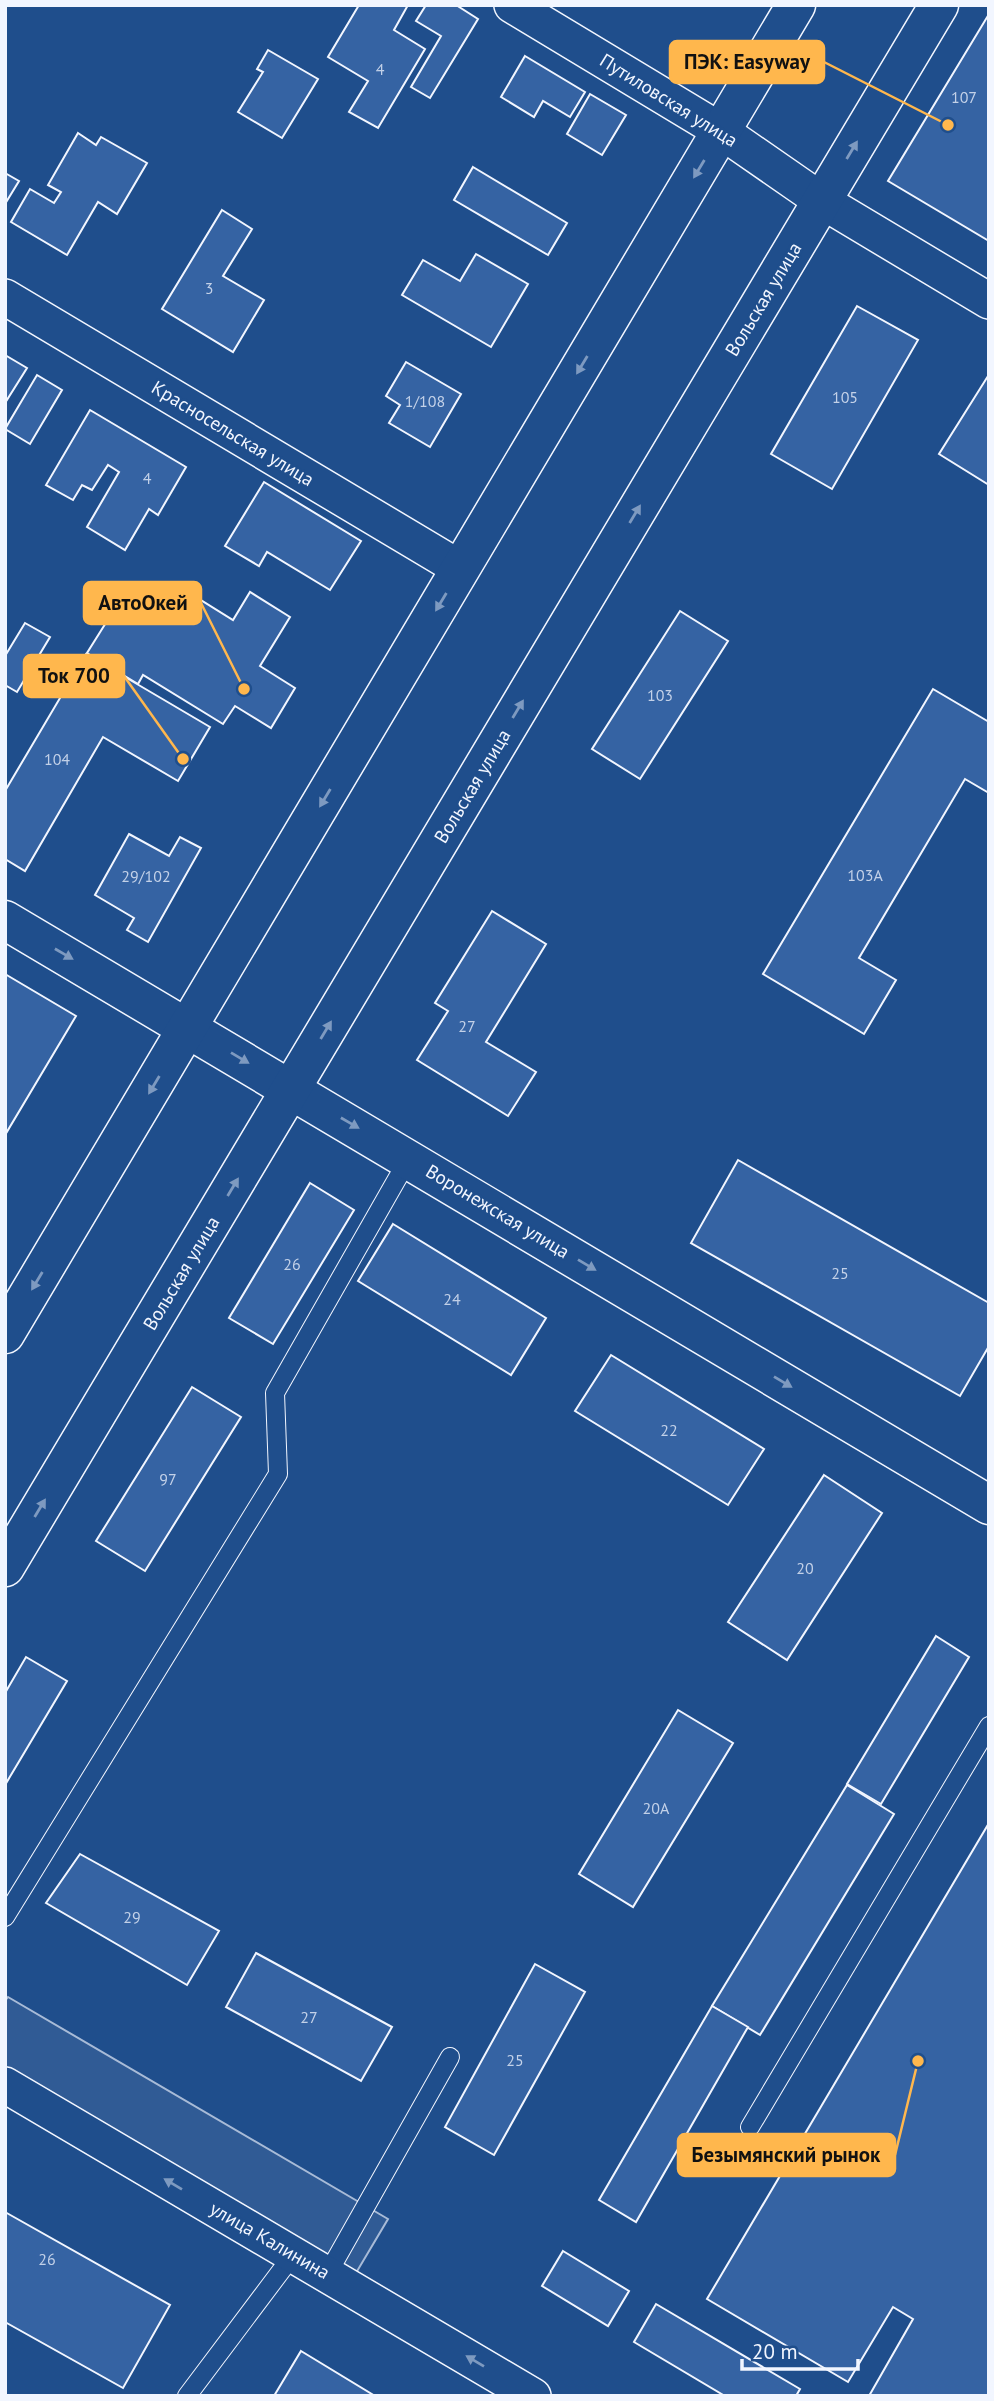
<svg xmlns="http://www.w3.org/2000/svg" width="994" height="2401" font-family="'PT Sans',sans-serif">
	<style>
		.parking { fill: #305b95; stroke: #a8bbd7; stroke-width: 2 }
		.building { fill: #3563a3; stroke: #f2f6ff; stroke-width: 2 }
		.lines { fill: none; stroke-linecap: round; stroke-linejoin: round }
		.lane-casing { stroke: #f2f6ff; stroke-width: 20 }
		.street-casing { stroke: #f2f6ff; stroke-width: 38 }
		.secondary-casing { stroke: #f2f6ff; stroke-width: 41 }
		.lane { stroke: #1f4e8c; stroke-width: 18 }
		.street { stroke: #1f4e8c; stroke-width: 35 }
		.secondary { stroke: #1f4e8c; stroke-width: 38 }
		.oneway { fill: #7e9ac0 }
		.labels { text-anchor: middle; stroke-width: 5; stroke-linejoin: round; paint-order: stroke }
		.number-label { font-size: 16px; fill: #c3d1e8 }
		.street-label { font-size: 19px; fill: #f2f6ff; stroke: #1f4e8c }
		.leader { fill: none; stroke: #ffb74d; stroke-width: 2.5 }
		.callout-dot { fill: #ffb74d; stroke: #1f4e8c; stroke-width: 2.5 }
		.callout { fill: #ffb74d; stroke: #ffb74d; stroke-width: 2.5 }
		.callout-label { font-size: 21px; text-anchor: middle; font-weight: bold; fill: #111 }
	</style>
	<rect width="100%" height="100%" fill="#1f4e8c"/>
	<!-- parking -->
	<path class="parking" d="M8,1997L388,2219L356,2273L5,2068V2001Z"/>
	<!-- building -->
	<g class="building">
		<path d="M359,5H408L394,30L425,49L378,128L349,112L368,81L328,57Z"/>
		<path d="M426,5H456L478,19L430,98L411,87L441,36L416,21Z"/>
		<path d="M989,14V241L888,181Z"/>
		<path d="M268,50L318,79L282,138L238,112L263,72L257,69Z"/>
		<path d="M525,56L585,92L570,117L543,101L534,117L501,97Z"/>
		<path d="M590,94L626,115L602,155L567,134Z"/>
		<path d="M78,133L96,145L101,137L147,163L117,214L98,202L67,255L11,222L30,189L54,203L61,192L48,185Z"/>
		<path d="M473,167L567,223L548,255L454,200Z"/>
		<path d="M5,173L19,181L5,204Z"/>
		<path d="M222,210L252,229L223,276L264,300L233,352L162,309Z"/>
		<path d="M476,254L528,284L491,347L402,295L423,260L460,281Z"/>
		<path d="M857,306L918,340L832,489L771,454Z"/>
		<path d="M5,355L27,368L5,403Z"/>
		<path d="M406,362L461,394L430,447L389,423L400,405L386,396Z"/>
		<path d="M37,375L62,390L30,444L5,429Z"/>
		<path d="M988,376L989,377V485L939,454Z"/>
		<path d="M90,410L186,467L158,515L149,509L125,550L87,527L119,472L108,465L92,490L82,485L73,500L46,485Z"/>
		<path d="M264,482L361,541L330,590L267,552L259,566L225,546Z"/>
		<path d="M129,586L186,621L199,599L233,620L250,592L290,617L260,666L295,688L271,728L235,706L223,724L143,675L138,684L87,653Z"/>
		<path d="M680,611L728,641L640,779L592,749Z"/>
		<path d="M25,623L50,637L17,692L5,685V656Z"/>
		<path d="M86,654L210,727L178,781L103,737L25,871L5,859V791Z"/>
		<path d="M933,689L989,722V793L965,779L859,958L896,980L864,1034L763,974Z"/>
		<path d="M129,834L169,856L180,837L201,848L148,942L127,930L134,918L95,895Z"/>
		<path d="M492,911L546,944L486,1042L536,1072L508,1116L417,1060L448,1011L435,1003Z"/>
		<path d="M5,974L76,1016L5,1135Z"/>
		<path d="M738,1160L989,1303V1346L960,1396L691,1243Z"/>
		<path d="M310,1183L354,1210L273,1344L229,1318Z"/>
		<path d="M393,1224L546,1318L511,1375L358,1281Z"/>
		<path d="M611,1355L764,1449L728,1505L575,1411Z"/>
		<path d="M192,1387L241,1417L145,1571L96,1541Z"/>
		<path d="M824,1475L882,1513L787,1660L728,1622Z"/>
		<path d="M936,1636L969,1657L881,1804L847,1784Z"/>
		<path d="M26,1657L67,1681L5,1785V1693Z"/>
		<path d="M678,1710L733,1743L633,1907L579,1874Z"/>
		<path d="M847,1785L894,1814L760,2035L712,2006Z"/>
		<path d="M989,1823V2396H869L913,2319L893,2307L848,2382L707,2299Z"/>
		<path d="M80,1854L219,1931L187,1985L46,1903Z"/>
		<path d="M256,1953L392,2027L361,2081L226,2007Z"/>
		<path d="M535,1964L585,1992L494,2155L445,2127Z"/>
		<path d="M712,2006L748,2027L636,2222L599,2200Z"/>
		<path d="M5,2212L170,2305L123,2388L5,2322Z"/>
		<path d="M563,2251L629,2291L608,2326L542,2286Z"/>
		<path d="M656,2304L800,2389L796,2396H725L634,2342Z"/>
		<path d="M301,2351L375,2396H274Z"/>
	</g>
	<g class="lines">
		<defs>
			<g id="lane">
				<path d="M5,1917L278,1474L275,1393L409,1158"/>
				<path d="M750,2127L989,1726"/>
				<path d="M328,2273L450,2057"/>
				<path d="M187,2396L293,2255"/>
			</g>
			<g id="street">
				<path d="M512,5L721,131L822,201L989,301"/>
				<path d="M5,297L461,569"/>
				<path d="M5,2085L533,2396"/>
			</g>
			<g id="secondary">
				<path d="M5,920L989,1505"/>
				<path d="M5,1334L796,5"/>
				<path d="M5,1567L939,5"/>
			</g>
		</defs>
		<!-- lane casing -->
		<use href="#lane" class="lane-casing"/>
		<!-- street casing -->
		<use href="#street" class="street-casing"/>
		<!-- secondary casing -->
		<use href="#secondary" class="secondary-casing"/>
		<!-- lane -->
		<use href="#lane" class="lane"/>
		<!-- street -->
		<use href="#street" class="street"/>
		<!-- secondary -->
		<use href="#secondary" class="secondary"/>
	</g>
	<!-- one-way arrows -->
	<defs><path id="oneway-solid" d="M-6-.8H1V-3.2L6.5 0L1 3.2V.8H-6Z" transform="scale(1.75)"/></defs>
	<g class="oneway">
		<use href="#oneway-solid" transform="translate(852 150) rotate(-59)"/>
		<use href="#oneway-solid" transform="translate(699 169) rotate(121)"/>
		<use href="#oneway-solid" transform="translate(582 365) rotate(121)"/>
		<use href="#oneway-solid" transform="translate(635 514) rotate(-59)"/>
		<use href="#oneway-solid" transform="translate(441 602) rotate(121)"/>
		<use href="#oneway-solid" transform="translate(518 709) rotate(-59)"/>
		<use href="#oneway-solid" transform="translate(325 798) rotate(121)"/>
		<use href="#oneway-solid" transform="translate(64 954) rotate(30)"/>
		<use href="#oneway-solid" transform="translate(326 1030) rotate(-59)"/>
		<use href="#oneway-solid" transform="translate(240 1058) rotate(31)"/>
		<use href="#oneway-solid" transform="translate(154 1085) rotate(121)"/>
		<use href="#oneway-solid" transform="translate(350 1123) rotate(30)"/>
		<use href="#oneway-solid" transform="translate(233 1187) rotate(-59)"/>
		<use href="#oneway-solid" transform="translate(587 1265) rotate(31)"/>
		<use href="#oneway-solid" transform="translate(37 1281) rotate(121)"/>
		<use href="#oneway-solid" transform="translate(783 1382) rotate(31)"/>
		<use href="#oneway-solid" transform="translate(40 1508) rotate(-59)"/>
		<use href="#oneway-solid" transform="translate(173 2184) rotate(-149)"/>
		<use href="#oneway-solid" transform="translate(475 2361) rotate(-149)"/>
	</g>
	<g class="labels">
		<!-- number labels -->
		<g class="number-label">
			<text x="380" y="75">4</text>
			<text x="964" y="103">107</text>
			<text x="209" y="294">3</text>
			<text x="845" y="403">105</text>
			<text x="425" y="407">1/108</text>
			<text x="147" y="484">4</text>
			<text x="660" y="701">103</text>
			<text x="57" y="765">104</text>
			<text x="865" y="881">103А</text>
			<text x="146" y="882">29/102</text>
			<text x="467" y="1032">27</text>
			<text x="292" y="1270">26</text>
			<text x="840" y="1279">25</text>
			<text x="452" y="1305">24</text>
			<text x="669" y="1436">22</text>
			<text x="168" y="1485">97</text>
			<text x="805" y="1574">20</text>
			<text x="656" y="1814">20А</text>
			<text x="132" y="1923">29</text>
			<text x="309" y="2023">27</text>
			<text x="515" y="2066">25</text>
			<text x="47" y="2265">26</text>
		</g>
		<!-- street labels -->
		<g class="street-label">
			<text transform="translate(669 100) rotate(32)" y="7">Путиловская улица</text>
			<text transform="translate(763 299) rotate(-59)" y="7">Вольская улица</text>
			<text transform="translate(233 433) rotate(31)" y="7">Красносельская улица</text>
			<text transform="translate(472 786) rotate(-59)" y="7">Вольская улица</text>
			<text transform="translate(498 1211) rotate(31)" y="7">Воронежская улица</text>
			<text transform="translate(181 1273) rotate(-59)" y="7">Вольская улица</text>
			<text transform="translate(270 2240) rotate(30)" y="7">улица Калинина</text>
		</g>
	</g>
	<!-- callouts -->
	<path class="leader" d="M948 125L824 62M244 689L201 603M183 759L124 676M918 2061L895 2155"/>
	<g class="callout-dot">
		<circle cx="948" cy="125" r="7"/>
		<circle cx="244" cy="689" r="7"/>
		<circle cx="183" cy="759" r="7"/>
		<circle cx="918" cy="2061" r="7"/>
	</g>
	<g class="callout">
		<rect x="670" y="41" width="154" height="42" rx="7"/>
		<rect x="84" y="582" width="117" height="42" rx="7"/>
		<rect x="24" y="655" width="100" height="42" rx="7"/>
		<rect x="678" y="2134" width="217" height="42" rx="7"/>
	</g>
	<g class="callout-label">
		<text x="747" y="69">ПЭК: Easyway</text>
		<text x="143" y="610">АвтоОкей</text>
		<text x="74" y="683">Ток 700</text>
		<text x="786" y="2162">Безымянский рынок</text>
	</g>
	<!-- border -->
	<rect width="994" height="2401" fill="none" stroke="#f2f6ff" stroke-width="14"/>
	<!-- scale -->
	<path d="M742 2359v10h116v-10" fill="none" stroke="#f2f6ff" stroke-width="3.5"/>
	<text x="752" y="2359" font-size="21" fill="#f2f6ff" stroke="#1f4e8c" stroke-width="5" paint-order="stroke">20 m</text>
</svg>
